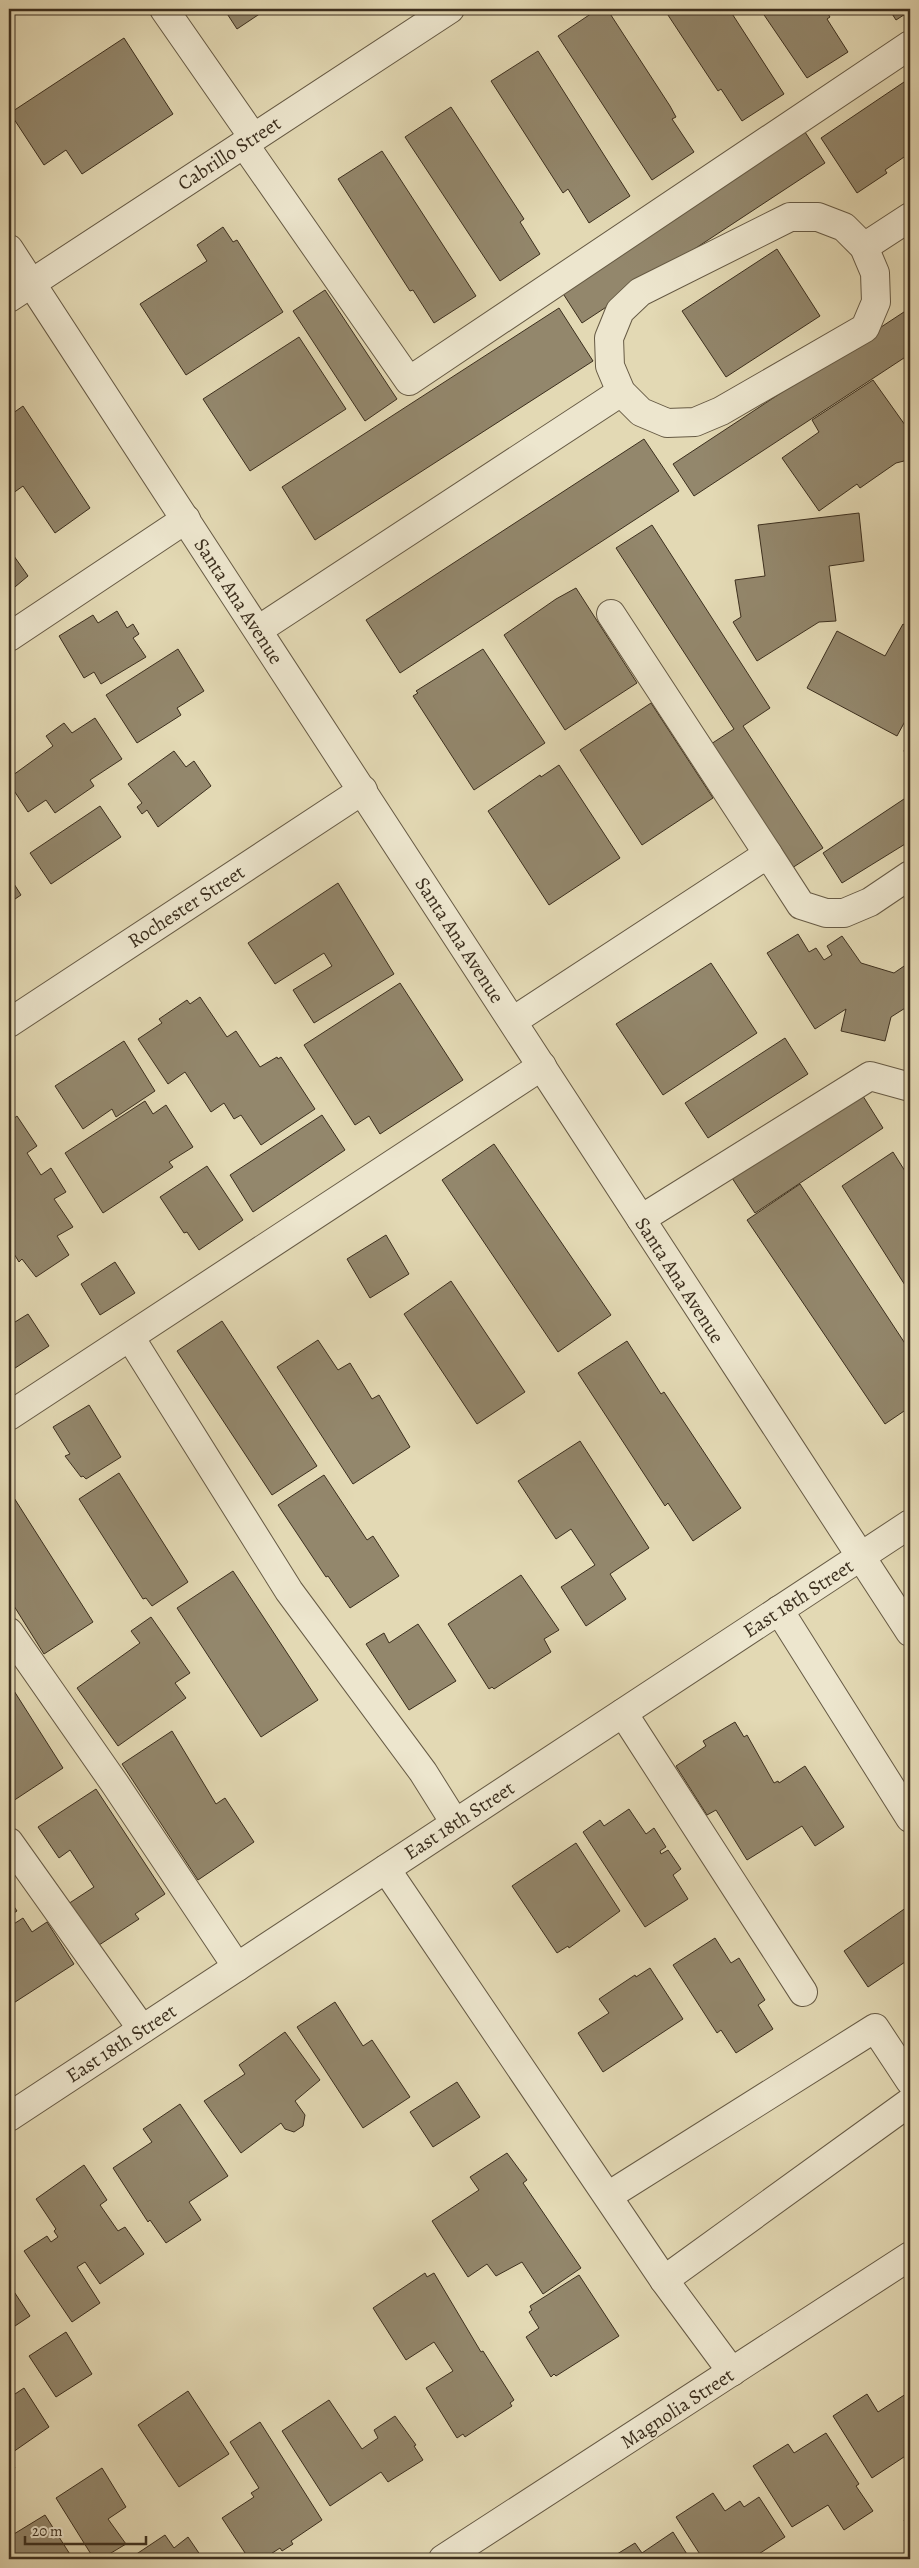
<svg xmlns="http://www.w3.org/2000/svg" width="919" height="2568" font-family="Alegreya,serif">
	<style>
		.building { fill: #93876c; stroke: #3c2f1e }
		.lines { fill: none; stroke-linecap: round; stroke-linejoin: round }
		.minor-casing { stroke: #665a44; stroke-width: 30 }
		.minor { stroke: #ede6ce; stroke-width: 28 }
		.labels { text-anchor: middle; stroke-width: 4; stroke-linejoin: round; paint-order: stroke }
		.street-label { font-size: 20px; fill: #3c2f1e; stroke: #ede6ce }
	</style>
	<rect width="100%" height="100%" fill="#e3d9b4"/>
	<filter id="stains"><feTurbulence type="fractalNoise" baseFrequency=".004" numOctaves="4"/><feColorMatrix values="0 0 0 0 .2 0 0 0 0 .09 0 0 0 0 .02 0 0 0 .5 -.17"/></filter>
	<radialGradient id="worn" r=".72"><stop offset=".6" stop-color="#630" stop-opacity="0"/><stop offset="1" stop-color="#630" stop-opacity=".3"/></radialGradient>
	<!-- building -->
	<g class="building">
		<path d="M224,9H267L237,29Z"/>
		<path d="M598,9H607L670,106L676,117L672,119L694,152L652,180L558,36Z"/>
		<path d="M664,9H729L784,94L742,121L721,89L718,91Z"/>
		<path d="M760,9H825L830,17L827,19L848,52L807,78Z"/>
		<path d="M889,9H910V11L896,20Z"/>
		<path d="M124,38L173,114L82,174L66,150L44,165L10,113Z"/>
		<path d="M538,51L630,196L589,223L568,189L563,193L491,81Z"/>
		<path d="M910,78V153L885,170L887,173L857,193L821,138Z"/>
		<path d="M451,107L524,219L520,222L540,254L500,281L405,137Z"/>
		<path d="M805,132L825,163L582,323L562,292Z"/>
		<path d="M382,151L476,296L434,323L413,290L410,291L338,179Z"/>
		<path d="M223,227L233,242L237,240L283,312L186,375L140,304L207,261L197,245Z"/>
		<path d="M777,249L820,316L726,377L682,311Z"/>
		<path d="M910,264V276L905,268Z"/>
		<path d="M325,290L397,399L365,421L293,311Z"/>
		<path d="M559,308L593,361L315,540L282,487Z"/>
		<path d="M910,308V354L694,496L673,464Z"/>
		<path d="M299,337L346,409L250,471L203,399Z"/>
		<path d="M873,380L910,432V452L904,461L896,463L860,488L857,484L819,511L782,458L819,432L812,420Z"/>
		<path d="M23,406L90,508L55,533L23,486L9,496V416Z"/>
		<path d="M644,439L679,491L400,673L366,620Z"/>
		<path d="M859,513L864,561L829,566L836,621L819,622L757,661L733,622L741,617L735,580L765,576L758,525Z"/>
		<path d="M652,525L770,708L743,726L823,848L792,868L711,744L734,729L616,548Z"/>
		<path d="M9,549L28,576L9,592Z"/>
		<path d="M576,588L637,683L565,730L504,635L556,599Z"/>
		<path d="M117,611L127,628L133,624L139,634L133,638L146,657L101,684L94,672L84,678L59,636L93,615L98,623Z"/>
		<path d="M903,624L910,628V712L897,736L807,688L837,631L885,656Z"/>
		<path d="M178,649L204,691L177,708L181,715L137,743L106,695Z"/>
		<path d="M483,649L545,743L474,790L413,696L418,693L416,691Z"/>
		<path d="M651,703L713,798L642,845L580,750Z"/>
		<path d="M95,718L122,759L90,780L94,786L55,813L46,800L28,812L9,783V778L53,746L46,736L64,723L72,733Z"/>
		<path d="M910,738V753L907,756L904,751Z"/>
		<path d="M174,751L186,767L194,761L211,786L158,827L147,810L142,814L137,807L142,803L128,784Z"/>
		<path d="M559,765L620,858L549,905L488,811L540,775L541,777Z"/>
		<path d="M910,795V841L842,883L823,853Z"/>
		<path d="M100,806L121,837L51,884L30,853Z"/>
		<path d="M9,876L21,895L9,903Z"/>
		<path d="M338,883L394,974L314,1023L293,990L332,966L324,953L275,984L248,943Z"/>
		<path d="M798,934L809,952L816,948L824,960L832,955L827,946L842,936L861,963L894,973L910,962V1005L891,1017L885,1041L841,1031L846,1009L815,1029L767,953Z"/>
		<path d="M711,963L757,1033L663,1095L616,1024Z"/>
		<path d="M400,983L463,1080L380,1134L369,1116L355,1125L304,1045Z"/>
		<path d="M200,997L227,1037L236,1031L260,1067L277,1057L278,1059L281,1057L315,1109L261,1145L241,1115L234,1119L224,1103L211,1112L185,1072L168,1084L138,1039L162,1023L159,1019L187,1000L190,1004Z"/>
		<path d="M785,1038L808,1074L708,1138L685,1103Z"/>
		<path d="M124,1041L155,1091L116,1117L112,1109L83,1129L55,1086Z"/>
		<path d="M861,1093L883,1128L755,1213L732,1178Z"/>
		<path d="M145,1101L153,1114L166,1105L193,1147L169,1162L173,1167L103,1213L65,1153Z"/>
		<path d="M322,1115L345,1150L253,1212L230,1175Z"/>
		<path d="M17,1116L37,1146L27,1153L41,1175L51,1168L66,1192L54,1199L73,1227L57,1236L69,1255L36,1277L22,1259L19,1262L11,1249L13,1248L9,1240V1122Z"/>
		<path d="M494,1144L611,1315L558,1352L442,1180Z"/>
		<path d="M893,1152L910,1179V1293L842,1186Z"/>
		<path d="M207,1166L243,1220L199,1250L187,1232L184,1233L160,1197Z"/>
		<path d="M800,1184L910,1351V1407L885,1424L747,1220Z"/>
		<path d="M386,1235L409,1274L370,1298L347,1259Z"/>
		<path d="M115,1262L135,1293L100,1315L81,1284Z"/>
		<path d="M451,1281L525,1392L477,1424L404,1314Z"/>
		<path d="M9,1313L15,1322L28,1314L49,1346L9,1372Z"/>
		<path d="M222,1321L317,1466L272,1495L177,1351Z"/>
		<path d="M318,1340L338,1370L350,1363L372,1399L379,1395L410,1447L353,1484L277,1367Z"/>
		<path d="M627,1341L661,1394L664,1392L741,1508L693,1541L668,1503L665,1506L578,1373Z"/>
		<path d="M89,1405L121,1457L86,1479L83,1476L81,1477L65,1456L70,1454L53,1427Z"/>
		<path d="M580,1441L649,1548L610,1574L626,1599L586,1626L561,1587L595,1565L571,1529L556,1539L518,1481Z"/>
		<path d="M119,1473L188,1582L152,1606L146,1598L143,1599L79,1499Z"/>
		<path d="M324,1475L367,1540L373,1536L399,1576L350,1608L328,1576L326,1577L278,1505Z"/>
		<path d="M9,1490L93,1622L44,1654L9,1598Z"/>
		<path d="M233,1571L318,1700L261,1737L177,1608Z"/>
		<path d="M521,1575L559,1630L544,1639L551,1652L494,1689L492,1687L489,1689L448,1624Z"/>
		<path d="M151,1617L190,1673L175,1683L186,1698L118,1746L77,1688L140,1643L131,1631Z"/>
		<path d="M418,1624L456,1681L409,1710L366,1644L384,1633L389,1643Z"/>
		<path d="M9,1683L63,1768L10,1803L9,1802Z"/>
		<path d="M735,1722L744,1737L747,1735L774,1783L778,1781L779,1783L805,1766L844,1827L815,1846L802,1826L747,1860L716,1810L707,1815L676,1766L706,1746L703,1741Z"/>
		<path d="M172,1731L216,1804L225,1798L254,1842L198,1880L122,1764Z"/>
		<path d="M96,1789L165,1894L135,1914L139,1919L96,1947L68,1904L94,1887L70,1850L59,1858L38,1827Z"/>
		<path d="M629,1809L646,1834L654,1828L666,1847L660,1851L661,1854L668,1850L681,1869L673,1875L688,1899L645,1927L583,1832L600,1820L604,1826Z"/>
		<path d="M576,1843L620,1911L569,1948L568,1946L557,1953L512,1886Z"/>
		<path d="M9,1899L17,1911L9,1916Z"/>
		<path d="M910,1905V1970L905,1962L868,1987L844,1951Z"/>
		<path d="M23,1918L32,1932L47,1922L74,1964L9,2006V1927Z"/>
		<path d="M715,1938L731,1963L739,1958L765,2000L758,2005L773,2029L736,2053L721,2030L717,2033L673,1965Z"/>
		<path d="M650,1968L683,2019L603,2072L578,2033L609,2013L599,1999L635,1975L636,1977Z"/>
		<path d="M335,2002L363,2046L372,2040L410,2097L363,2128L297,2027Z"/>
		<path d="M285,2032L320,2080L295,2101L305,2115L303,2126L294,2132L285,2129L281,2123L241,2153L204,2101L245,2074L239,2065Z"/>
		<path d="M457,2082L480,2117L433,2147L410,2112Z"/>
		<path d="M180,2104L228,2176L189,2202L201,2220L166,2243L150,2220L148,2222L113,2168L152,2142L143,2129Z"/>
		<path d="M507,2153L527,2180L523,2183L581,2268L543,2294L522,2262L496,2276L487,2264L468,2277L432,2221L479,2190L470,2177Z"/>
		<path d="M84,2165L107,2200L100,2205L118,2231L125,2227L144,2254L100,2284L85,2262L77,2267L100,2303L72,2322L24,2251L47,2236L51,2242L58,2237L54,2231L56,2229L36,2199Z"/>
		<path d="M425,2273L427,2277L434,2273L481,2352L483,2351L514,2400L510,2403L512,2406L465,2437L463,2434L457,2438L426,2388L453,2371L434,2342L406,2360L373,2308Z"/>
		<path d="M579,2275L619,2336L556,2376L554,2374L551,2377L526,2337L539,2328L529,2312L532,2310L530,2306Z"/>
		<path d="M9,2284L30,2316L9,2330Z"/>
		<path d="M66,2332L92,2374L56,2397L29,2356Z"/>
		<path d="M24,2388L49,2427L13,2452L9,2445V2398Z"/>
		<path d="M188,2391L229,2454L179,2487L138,2425Z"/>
		<path d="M909,2392L910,2453L872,2478L833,2416L867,2394L878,2412Z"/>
		<path d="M329,2400L362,2449L378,2438L374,2430L395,2416L416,2445L414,2446L423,2460L388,2482L381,2472L330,2506L282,2431Z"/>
		<path d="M260,2422L322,2520L291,2541L293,2544L282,2551L280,2548L263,2559H249L222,2518L254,2497L251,2493L259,2488L230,2442Z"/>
		<path d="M826,2433L859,2484L856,2486L873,2511L844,2530L828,2505L792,2527L753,2466L788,2444L794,2453Z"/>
		<path d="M9,2458L15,2468L9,2472Z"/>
		<path d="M102,2468L126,2507L108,2519L126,2544L101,2559H94L56,2498Z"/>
		<path d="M713,2493L725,2511L740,2501L744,2507L759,2497L785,2537L751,2559H703L676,2517Z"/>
		<path d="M45,2515L73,2559H9V2537Z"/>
		<path d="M910,2516V2530L904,2520Z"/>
		<path d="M673,2532L690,2559H609L635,2543L642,2553Z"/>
		<path d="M165,2535L174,2548L188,2537L203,2559H129Z"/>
	</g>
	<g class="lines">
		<defs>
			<g id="minor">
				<path d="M164,9L253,137"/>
				<path d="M244,144L409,381L910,45"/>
				<path d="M790,217H818L844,227L864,247L875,273L876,302L865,328L721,411L695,422L667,423L641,412L621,392L610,366L609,338L620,311L640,292Z"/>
				<path d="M864,247L910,217"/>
				<path d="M9,249L910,1632"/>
				<path d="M9,298L450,9"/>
				<path d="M258,630L621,392"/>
				<path d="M9,637L186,519"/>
				<path d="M768,854L801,905L826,913H844L870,902L910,875"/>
				<path d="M513,1021L768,854L611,614"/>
				<path d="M9,1023L363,790"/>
				<path d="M641,1219L870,1076L910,1087"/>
				<path d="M130,1337L289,1591L423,1772L455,1823"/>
				<path d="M9,1416L542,1066"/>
				<path d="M779,1610L910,1818"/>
				<path d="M9,1632L115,1784L237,1967"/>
				<path d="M623,1713L803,1992"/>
				<path d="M9,1842L142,2029"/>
				<path d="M386,1869L664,2280L732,2372"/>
				<path d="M9,2117L910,1524"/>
				<path d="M608,2196L875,2028L910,2081"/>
				<path d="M664,2280L910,2102"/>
				<path d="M443,2559L910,2256"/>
			</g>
		</defs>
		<!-- minor casing -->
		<use href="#minor" class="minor-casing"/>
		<!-- minor -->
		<use href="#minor" class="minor"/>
	</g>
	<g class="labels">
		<!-- street labels -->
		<g class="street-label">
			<text transform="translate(229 153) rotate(-33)" y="7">Cabrillo Street</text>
			<text transform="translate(239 601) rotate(57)" y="7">Santa Ana Avenue</text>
			<text transform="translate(186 906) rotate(-33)" y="7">Rochester Street</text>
			<text transform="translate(460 940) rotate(57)" y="7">Santa Ana Avenue</text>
			<text transform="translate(680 1280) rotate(57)" y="7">Santa Ana Avenue</text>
			<text transform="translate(798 1598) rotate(-33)" y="7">East 18th Street</text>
			<text transform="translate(459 1820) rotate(-33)" y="7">East 18th Street</text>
			<text transform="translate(121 2043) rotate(-33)" y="7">East 18th Street</text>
			<text transform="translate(677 2408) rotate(-33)" y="7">Magnolia Street</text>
		</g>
	</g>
	<!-- margin -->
	<rect width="919" height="2568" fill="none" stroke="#e3d9b4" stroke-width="30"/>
	<rect x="10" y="10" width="899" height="2548" fill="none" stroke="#3c2f1e" stroke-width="2.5"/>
	<rect x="15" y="15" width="889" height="2538" fill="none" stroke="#3c2f1e"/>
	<!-- scale -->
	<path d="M25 2536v8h121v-8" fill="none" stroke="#3c2f1e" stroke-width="2.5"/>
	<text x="32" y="2536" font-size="15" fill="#3c2f1e" stroke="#ede6ce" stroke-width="4" paint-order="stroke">20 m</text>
	<rect width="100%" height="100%" filter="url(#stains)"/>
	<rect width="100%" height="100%" fill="url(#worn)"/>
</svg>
